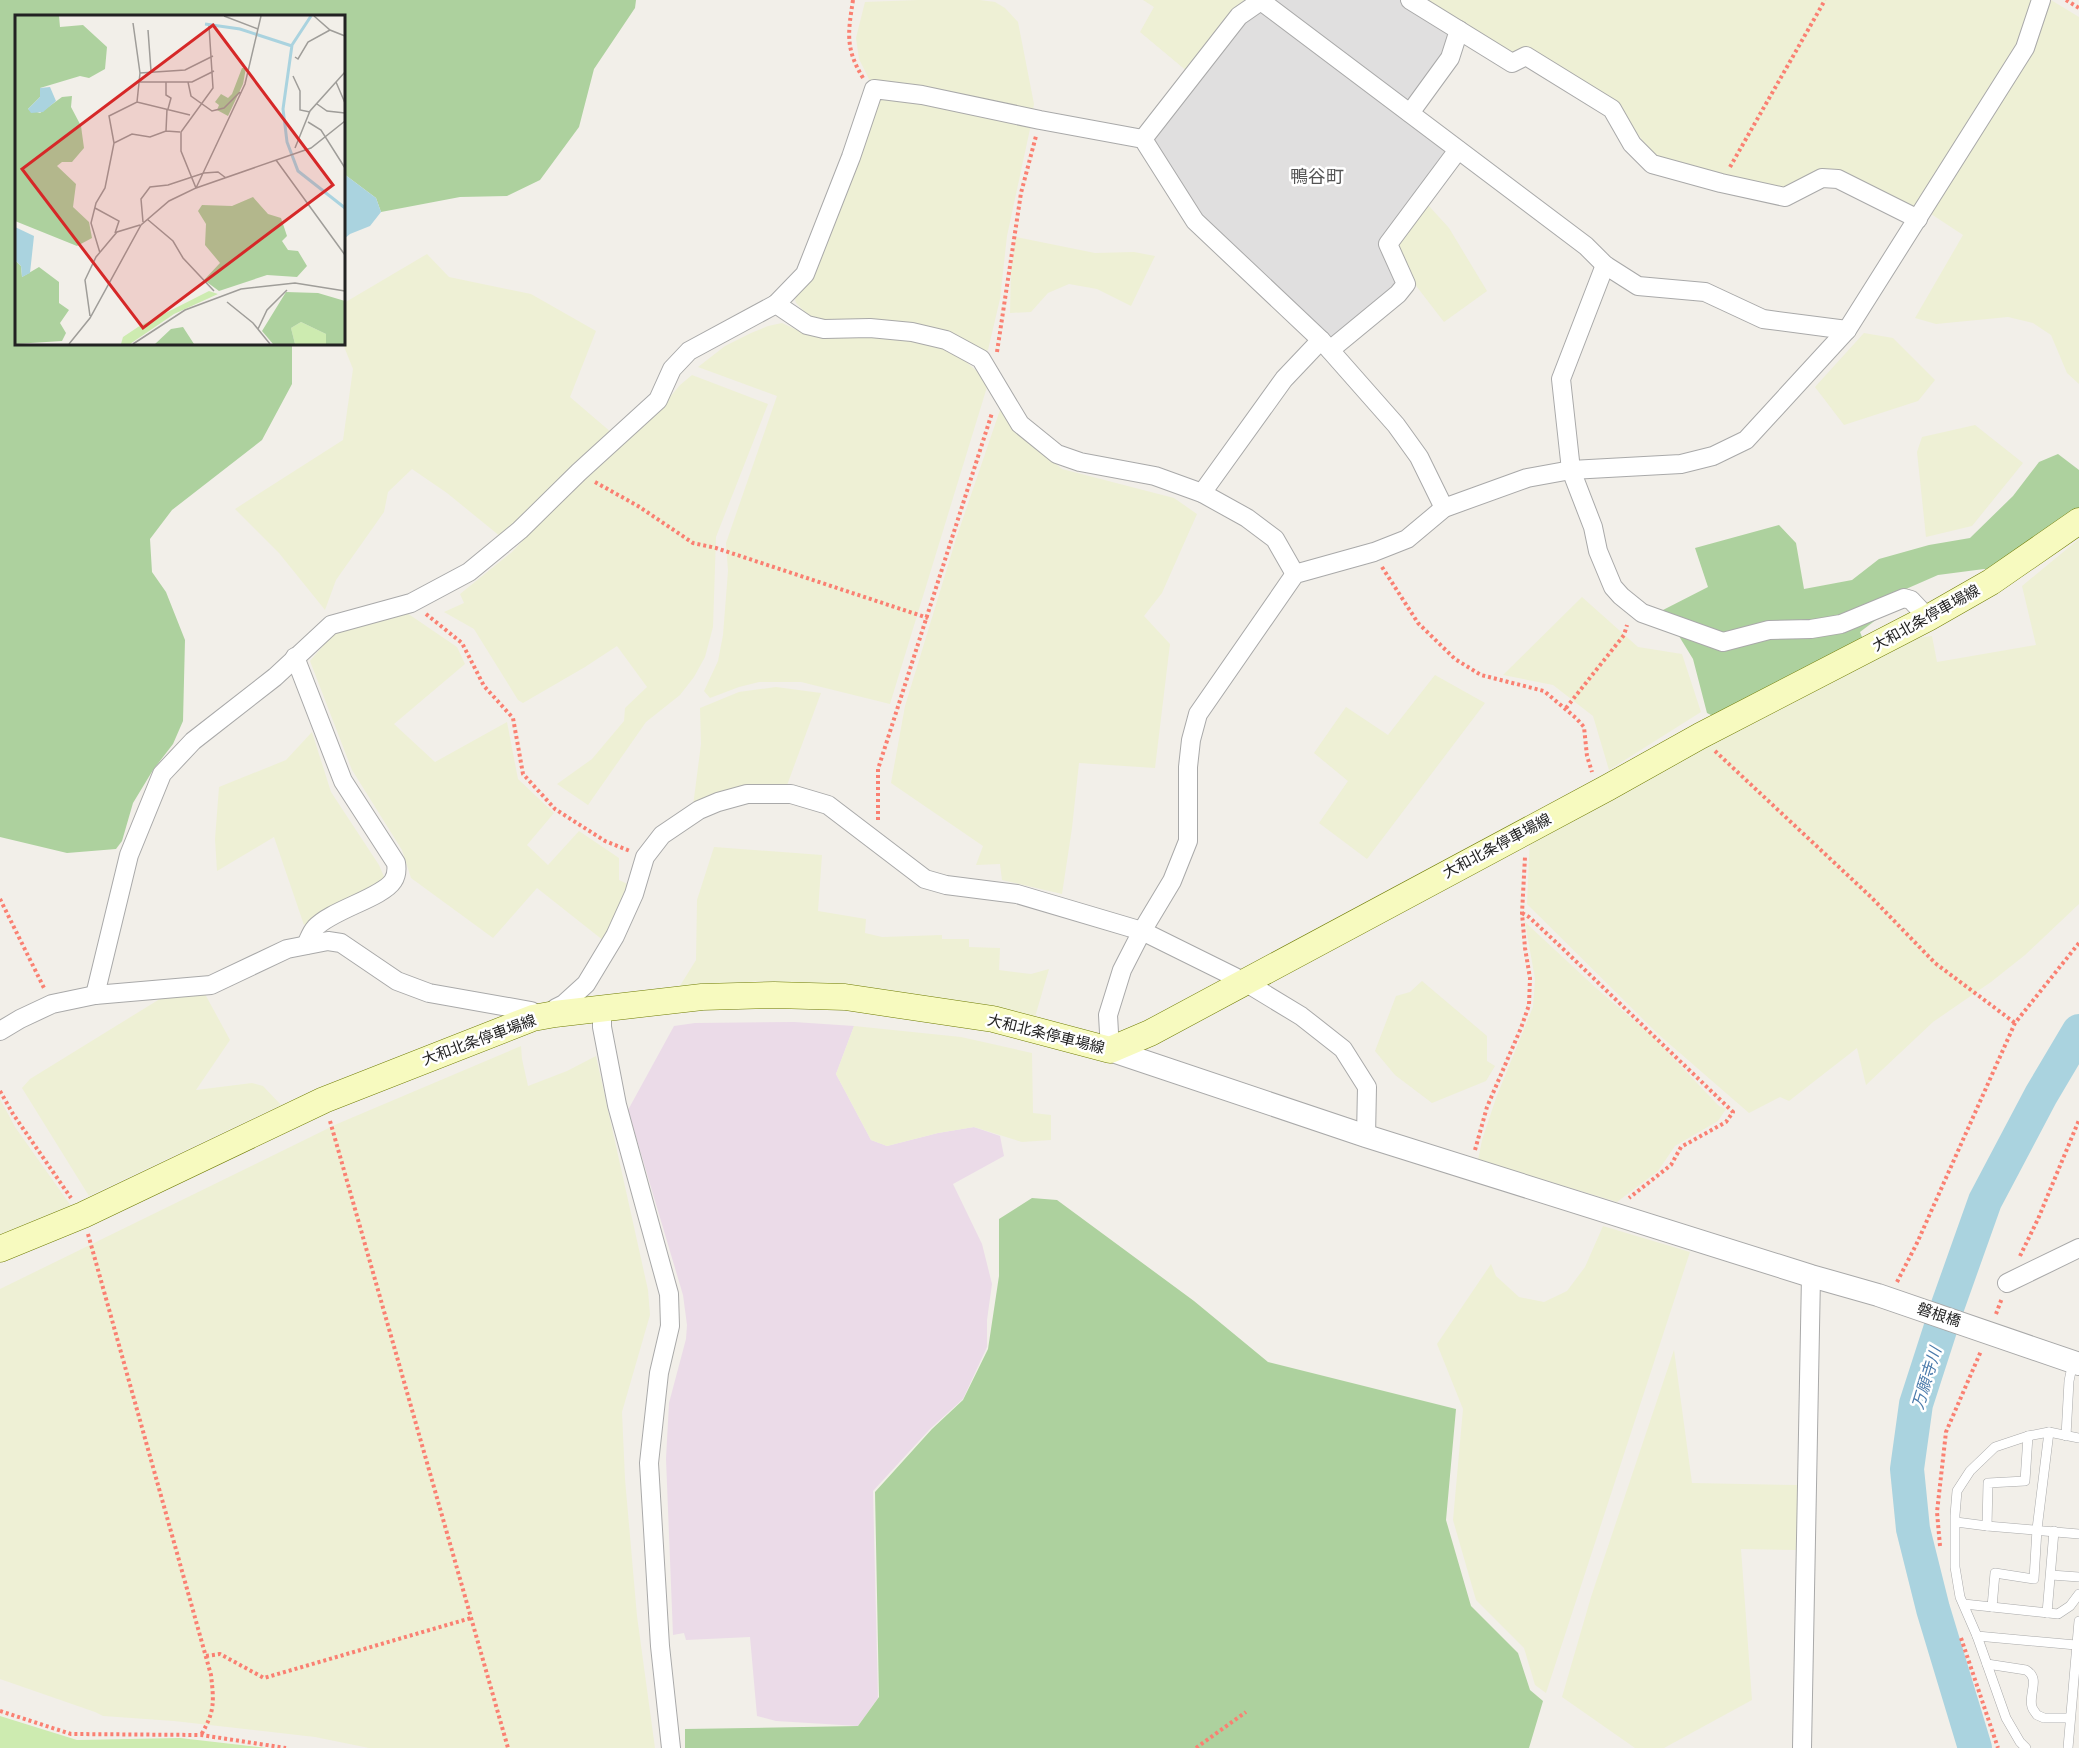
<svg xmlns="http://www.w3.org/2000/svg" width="2079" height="1748" font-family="'Public Sans','Noto Sans JP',sans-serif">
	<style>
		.residential { fill: #e0dfdf }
		.industrial { fill: #ebdbe8 }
		.farmland { fill: #eef0d5 }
		.grass { fill: #cdebb0 }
		.forest { fill: #add19e }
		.water { fill: #aad3df }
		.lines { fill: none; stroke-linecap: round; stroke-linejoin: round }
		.river { stroke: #aad3df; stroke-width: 34 }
		.service-casing { stroke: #a9a9a9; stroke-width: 10 }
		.minor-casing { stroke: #a9a9a9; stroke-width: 20 }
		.tertiary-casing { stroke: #a9a9a9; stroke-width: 24 }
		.secondary-casing { stroke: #707d05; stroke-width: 27 }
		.path { stroke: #fa8072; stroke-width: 4; stroke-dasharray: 3 3; stroke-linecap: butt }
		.service { stroke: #fff; stroke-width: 9 }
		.minor { stroke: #fff; stroke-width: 18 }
		.tertiary { stroke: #fff; stroke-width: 22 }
		.secondary { stroke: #f7fabf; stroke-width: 26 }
		.labels { text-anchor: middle; stroke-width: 5; stroke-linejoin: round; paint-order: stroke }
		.street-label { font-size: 15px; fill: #222; stroke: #fff }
		.water-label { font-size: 16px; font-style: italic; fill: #4a7aab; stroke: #fff }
		.quarter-label { font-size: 18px; fill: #555; stroke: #fff }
		.inset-river { fill: none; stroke: #aad3df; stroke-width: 3 }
		.inset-road { fill: none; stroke: #9f9d99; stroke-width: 1.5 }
		.view { fill: #d62828; fill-opacity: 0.15; stroke: #d62828; stroke-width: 3 }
		.inset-edge { fill: none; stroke: #222; stroke-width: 3 }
	</style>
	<rect width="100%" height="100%" fill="#f2efe9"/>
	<!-- residential -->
	<g class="residential">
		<path d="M1265,0H1406L1457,31L1411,110Z"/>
		<path d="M1260,5L1453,153L1384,244L1404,285L1331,346L1198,219L1148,138Z"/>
	</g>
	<!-- industrial -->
	<path class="industrial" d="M794,1022L854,1026L836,1074L871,1140L887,1146L938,1133L974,1127L1000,1136L1004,1156L953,1184L982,1244L992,1284L987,1320V1347L963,1399L930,1429L873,1491L878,1698L858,1726L776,1721L757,1716L750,1637L686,1640L684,1633L673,1635L666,1459L669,1403L686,1339L687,1325L683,1295L628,1110L674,1026L695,1023Z"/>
	<!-- farmland -->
	<g class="farmland">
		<path d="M918,0H980L995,2L1005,8L1018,22L1034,104L1030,129L1007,236L1000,299L988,350L980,354L811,318L796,303L795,299L810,275L878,102L868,77L859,59L856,38L865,2Z"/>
		<path d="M1143,0H1255L1188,72L1140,32L1154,7Z"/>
		<path d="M1421,0H2036L2022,46L1916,209L1833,172L1785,189L1714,174L1658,159L1615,107L1513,56Z"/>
		<path d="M2051,0L2079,17V384L2067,373L2051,335L2033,323L2008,317L1936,324L1915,318L1963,235L1928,212L2030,48Z"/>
		<path d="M1428,205L1449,228L1487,291L1444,322L1417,287L1394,250Z"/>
		<path d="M1016,237L1095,253L1134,252L1155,256L1131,306L1097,289L1069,284L1048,293L1031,312L1010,313L1011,270Z"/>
		<path d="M427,254L449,277L531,294L596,331L570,397L612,433L501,537L447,493L412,469L388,492L384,512L336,580L325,610L279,553L235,509L343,440L353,369L343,344L344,303Z"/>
		<path d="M782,323L810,336L902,337L943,348L962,358L980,374L987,387L890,704L801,682H759L739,687L710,698L704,691L718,661L723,635L728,571L726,543L777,396L698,367L725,346L751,333L768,326Z"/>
		<path d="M1864,333L1893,338L1935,380L1918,401L1844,425L1815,387Z"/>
		<path d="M692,375L768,404L716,537L713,627L705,657L694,677L680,695L646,722L588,805L557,784L592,759L624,721L625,708L647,687L617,646L585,667L523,703L518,700L474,629L444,612L464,603L460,594L512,552L600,460L660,409L680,385Z"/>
		<path d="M1001,407L1035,446L1062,469L1174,498L1197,514L1162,593L1144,616L1170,644L1155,768L1079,763L1072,828L1062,894L1002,880L1000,864L976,865L983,846L891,783L905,706L956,539Z"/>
		<path d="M1975,425L2023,463L1972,526L1926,537L1917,452L1922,437Z"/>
		<path d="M2079,539V904L2025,955L1991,982L1933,1022L1866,1085L1857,1048L1789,1101L1780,1097L1749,1113L1658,1034L1527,904L1530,836L1908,639L1932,636L1937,662L2036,645L2022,586Z"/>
		<path d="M1582,597L1638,647L1682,654L1701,712L1609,770L1593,716L1553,685L1503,675Z"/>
		<path d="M407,613L457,647L465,664L394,724L435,762L507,722L518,779L554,813L527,845L548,865L579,831L619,858V880L632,886L604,941L537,888L493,938L411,878L402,850L352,770L310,661L334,633Z"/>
		<path d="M1435,675L1485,703L1367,859L1319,823L1348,781L1314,753L1346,707L1388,735Z"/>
		<path d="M776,687L821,693L786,788L693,806L701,744L700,708L739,692Z"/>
		<path d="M312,732L331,792L379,865L385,879L304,925L274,837L217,871L215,839L219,787L286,760Z"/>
		<path d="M714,847L822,855L818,911L866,919L865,933L882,937L942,935V939H969V947L1000,948L999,970L1031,974L1049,969L1035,1017L845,987L757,981L678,989L696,960L697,900Z"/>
		<path d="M1525,922L1596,988L1653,1037L1719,1106L1726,1109L1718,1121L1675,1146L1658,1171L1617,1202L1478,1160L1482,1140L1496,1098L1533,1007L1535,979Z"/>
		<path d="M1422,981L1487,1036V1061L1495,1066L1486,1081L1432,1103L1395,1075L1375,1051L1396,996L1410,992Z"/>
		<path d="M205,994L230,1040L196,1090L252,1083L263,1086L281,1105L89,1196L22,1088L30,1079L163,997Z"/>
		<path d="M854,1026L961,1037L1032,1053L1033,1113L1051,1115V1140L1022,1142L974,1127L938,1133L887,1146L871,1140L836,1074Z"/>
		<path d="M521,1046L522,1059L528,1086L567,1071L596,1056L648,1290L650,1315L622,1412L625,1479L637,1616L655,1748H369L315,1737L174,1721L103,1716L95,1712L0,1679V1289L337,1124Z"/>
		<path d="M0,1099L15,1127L71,1206L0,1241Z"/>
		<path d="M1603,1226L1690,1252L1546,1693L1535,1685L1524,1648L1476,1600L1453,1520L1463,1409L1437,1344L1491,1264L1496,1276L1519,1297L1544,1302L1567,1291L1585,1267Z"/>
		<path d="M1674,1350L1692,1483L1797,1485V1550L1741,1549L1752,1700L1664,1748H1635L1562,1697L1591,1597Z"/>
	</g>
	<!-- grass -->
	<path class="grass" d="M0,1716L77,1740L180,1738L267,1748H0Z"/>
	<!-- forest -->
	<g class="forest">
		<path d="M0,0H636L635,8L594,69L579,127L540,180L507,196L460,197L381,212L376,198L344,174V16H16V344H292V384L262,440L172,510L150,539L152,572L166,592L185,640L183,721L173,744L153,770L133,803L122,841L116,849L67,853L0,837Z"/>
		<path d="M2058,454L2079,470V510L1995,572L1984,569L1938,575L1906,589L1881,616L1860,632L1864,642L1717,718L1707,713L1693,659L1663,610L1708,587L1695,548L1779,525L1796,543L1804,589L1852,580L1879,559L1929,545L1970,538L2013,496L2039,462Z"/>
		<path d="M1032,1198L1057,1200L1194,1301L1268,1362L1456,1409L1446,1520L1471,1606L1518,1653L1530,1690L1543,1701L1529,1748H685V1729L858,1726L879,1697L875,1492L932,1429L963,1400L988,1349L999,1276V1219Z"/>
	</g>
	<!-- water -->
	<path class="water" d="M344,174L376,198L381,212L370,226L350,234L344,239Z"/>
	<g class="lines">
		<!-- river -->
		<path class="river" d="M1975,1748L1933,1609L1913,1529L1907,1469L1916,1404L1948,1305L1985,1201L2041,1095L2079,1031"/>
		<defs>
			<g id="service">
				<path d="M2066,1436L2069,1381L2073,1362"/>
				<path d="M1956,1522L1987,1526L2079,1534"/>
				<path d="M1987,1526L1988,1483L2025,1481L2028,1436"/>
				<path d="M2051,1575L2079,1577"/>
				<path d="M1964,1604L2058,1614L2070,1606L2079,1594"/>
				<path d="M1992,1607L1995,1573L2034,1579L2037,1529L2049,1432"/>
				<path d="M2047,1613L2054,1531"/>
				<path d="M1977,1636L2076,1645"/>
				<path d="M1987,1664L2026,1670C2041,1679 2028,1693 2032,1707C2033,1710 2035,1712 2037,1715L2044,1718H2070"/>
				<path d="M2026,1748L2020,1742L2006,1718L1977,1636L1960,1597L1955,1567V1515L1957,1491L1970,1471L1995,1447L2028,1436L2049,1432L2079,1438"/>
				<path d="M2068,1748L2079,1621"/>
			</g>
			<g id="minor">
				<path d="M1410,0L1512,63L1526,56L1612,109L1632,144L1652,164L1721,183L1785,197L1822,178L1838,179L1918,219"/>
				<path d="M1261,1L1586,246L1605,265L1638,286L1705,292L1763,319L1847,330"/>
				<path d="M1410,113L1450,58L1459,30"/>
				<path d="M1143,139L1239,16L1262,0"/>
				<path d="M1605,265L1561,379L1571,470L1593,527L1598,551L1613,587L1621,596L1642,613L1723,642L1769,630L1811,629L1841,624L1904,598L1911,600L1928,618"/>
				<path d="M776,304L805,274L851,157L874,89L922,95L1040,120L1143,139L1195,221L1321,340L1396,425L1419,457L1444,508"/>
				<path d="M1330,350L1398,294L1406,284L1388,244L1458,150"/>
				<path d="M1202,493L1284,379L1321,340"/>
				<path d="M295,657L343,781L396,863C397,869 397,875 393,881C382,898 331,910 315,928C311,932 309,939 306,945"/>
				<path d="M95,995L129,855L162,774L193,741L275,677L331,625L411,603L469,572L520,530L579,472L658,400L672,369L689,351L776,304L807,325L824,329L870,328L912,332L946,340L981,359L1020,424L1057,454L1080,462L1155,476L1202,493L1247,518L1275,539L1295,574"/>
				<path d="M602,1008V1027L617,1105L669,1294L670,1326L659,1373L649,1463L660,1646L671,1748"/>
				<path d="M555,1014L556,1008L564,1004L586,984L615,936L634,894L645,857L662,835L699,810L718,802L747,794H791L828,805L925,879L946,885L1017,894L1142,931L1245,982L1301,1016L1343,1049L1367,1087L1366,1136"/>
				<path d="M0,1031L20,1019L52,1004L95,995L211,985L287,949L328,941L341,943L397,981L429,993L531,1011L533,1018"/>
				<path d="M1110,1050L1108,1015L1122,970L1142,931L1172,881L1188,841V767L1191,740L1198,714L1295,574L1374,552L1407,539L1444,508L1527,478L1571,470L1681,464L1713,456L1746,440L1847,330L2025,48L2041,0"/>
				<path d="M2007,1283L2079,1248"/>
				<path d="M1802,1748L1811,1276"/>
			</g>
			<path id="tertiary" d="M1110,1050L1366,1136L1811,1276L1878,1295L2079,1364"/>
			<path id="secondary" d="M0,1249L83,1215L324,1100L533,1018L555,1014L702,997L774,995L845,997L993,1019L1110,1050L1150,1033L1607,788L1700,736L1928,618L1991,582L2079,521"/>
		</defs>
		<!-- service casing -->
		<use href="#service" class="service-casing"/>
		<!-- minor casing -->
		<use href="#minor" class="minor-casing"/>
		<!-- tertiary casing -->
		<use href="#tertiary" class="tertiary-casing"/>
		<!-- secondary casing -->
		<use href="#secondary" class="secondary-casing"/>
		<!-- path -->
		<g class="path">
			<path d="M853,0C848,33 845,48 863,78"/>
			<path d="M2066,0L2079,8"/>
			<path d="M1730,167L1825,0"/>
			<path d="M997,352L1021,193L1036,136"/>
			<path d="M595,482L638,506L693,543L716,548L928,618"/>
			<path d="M1382,567L1418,623L1455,659L1481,675L1544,691L1576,718L1584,727L1587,756L1592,772"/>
			<path d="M426,614L462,643L484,686L513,718L523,774L555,809L605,841L630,851"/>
			<path d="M1566,708L1624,635L1627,625"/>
			<path d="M1715,751L1871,897L1935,963L2015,1023"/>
			<path d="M878,820V769L992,413"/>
			<path d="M0,899L45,990"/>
			<path d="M1522,913L1529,917L1560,946L1733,1112L1726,1122L1681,1147L1671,1165L1629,1198"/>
			<path d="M0,1091L13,1114L71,1198"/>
			<path d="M330,1121L508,1748"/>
			<path d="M1475,1150L1487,1107L1521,1028L1529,1005L1530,978L1525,948L1522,913L1525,857"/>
			<path d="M88,1234L211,1675C214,1702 215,1711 201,1735"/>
			<path d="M2020,1256L2038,1219L2079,1120"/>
			<path d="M1897,1282L1917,1243L2015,1023L2079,943"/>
			<path d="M1996,1314L2002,1298"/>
			<path d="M1940,1546L1937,1512L1946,1432L1981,1351"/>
			<path d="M1961,1638L1998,1748"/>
			<path d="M206,1656L220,1654L264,1678L471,1618"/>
			<path d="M0,1711L71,1734L201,1735L286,1748"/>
			<path d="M1196,1748L1246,1712"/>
		</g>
		<!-- service -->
		<use href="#service" class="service"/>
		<!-- minor -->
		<use href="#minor" class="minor"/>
		<!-- tertiary -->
		<use href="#tertiary" class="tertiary"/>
		<!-- secondary -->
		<use href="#secondary" class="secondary"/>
	</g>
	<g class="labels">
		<!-- street labels -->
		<g class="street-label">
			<text transform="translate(1926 618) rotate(-29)" y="5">大和北条停車場線</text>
			<text transform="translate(1497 846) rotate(-28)" y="5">大和北条停車場線</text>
			<text transform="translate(1046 1034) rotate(14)" y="5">大和北条停車場線</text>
			<text transform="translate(479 1040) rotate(-20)" y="5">大和北条停車場線</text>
			<text transform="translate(1939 1315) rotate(18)" y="5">磐根橋</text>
		</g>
		<!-- water labels -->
		<g class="water-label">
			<text transform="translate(1926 1378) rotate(-73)" y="6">万願寺川</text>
		</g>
		<!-- quarter labels -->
		<g class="quarter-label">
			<text x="1317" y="183">鴨谷町</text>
		</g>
	</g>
	<!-- overview -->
	<g transform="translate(15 15)">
		<rect width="330" height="330" fill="#f2efe9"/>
		<path d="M194,276L203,279L159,299L115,329H106L108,322L123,312ZM286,307L311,319V329H280L276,313Z" fill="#cdebb0"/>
		<path d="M0,1H44L45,12L68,10L92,32L90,54L74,63L65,61L25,73V82L13,94L25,98L47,82L57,81L56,92L66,111L69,133L57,147H47L42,151L61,169L58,192L74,207L77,223L62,231L0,206ZM227,53H231L228,69L213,101L202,95L204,90L200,87L206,79L213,83L217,79ZM238,182L253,199L266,203L272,221L267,226L273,235L283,236L292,251L282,262L252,260L204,276L189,265L205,248L190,230L191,209L183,196L187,190L217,191ZM0,245L6,251L7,262L24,252L44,267V288L54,295L45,308L51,318L47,326L0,329ZM271,277L303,278L330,286V329H311V319L286,307L276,313L280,329H258L247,316ZM168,312L179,329H140L156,314Z" fill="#add19e"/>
		<path d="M35,72L41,86L28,97L16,98L13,94L25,82V73ZM0,212L19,221L15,258L7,262L6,251L0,245Z" fill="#aad3df"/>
		<path class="inset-river" d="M296,1L277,30L268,94L272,127L283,156L330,193M190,9L225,14L277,31"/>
		<path class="inset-road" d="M209,1L243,14M299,1L315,15L330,21M118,8L125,58L122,87M194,11L198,73L166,117V136L181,173L296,133L330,106M133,15L136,56M280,42L283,44L293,27L315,15M125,58L170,55L198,41M278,61L285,76V95L295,97M123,67H177L199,56M151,67V80L156,83L153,94M173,67L176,81L197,96L209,93L225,77M321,67L330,88M302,89L312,96L330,98M293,107L306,115L330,153M151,116L152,94M99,128L94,101L122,87L175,100M280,133L295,96L330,57M261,145L330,240M80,193L104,206L100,218M132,204L158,226L168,243L199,276M128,207L126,184L135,172L153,170L189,158L203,157L211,163M85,238L76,208L81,188L90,173L99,128L117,119L135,122L151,116L165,117M212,287L238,308L255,329M75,301L70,265L81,242L102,217L125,210M243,314L252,295L272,275M54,329L75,303L126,210L154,186L181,173L230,69L246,1M118,329L170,295L226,274L280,268L330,276"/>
		<path class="view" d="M198,10L318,170L128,313L7,154Z"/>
		<rect width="330" height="330" class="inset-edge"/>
	</g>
</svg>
